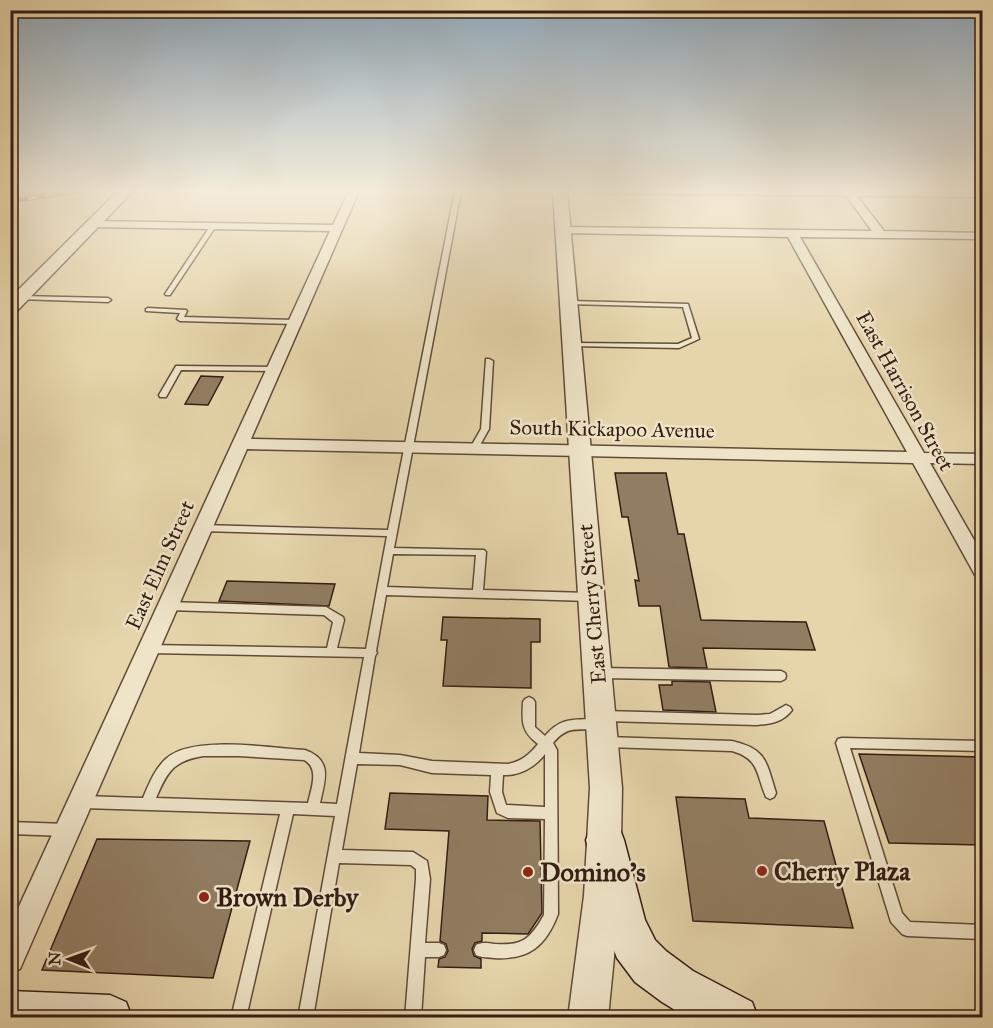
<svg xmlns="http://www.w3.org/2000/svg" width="993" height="1028" font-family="'IM FELL Great Primer',serif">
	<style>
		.building { fill: #917d62; stroke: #341d13; stroke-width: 1.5 }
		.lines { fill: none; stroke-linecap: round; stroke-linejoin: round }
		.service-casing { stroke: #604b39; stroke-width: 3 }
		.minor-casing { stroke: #604b39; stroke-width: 3 }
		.tertiary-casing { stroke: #604b39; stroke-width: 3 }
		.secondary-casing { stroke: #341d13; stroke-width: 3 }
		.service { fill: #efe4c8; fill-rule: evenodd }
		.minor { fill: #efe4c8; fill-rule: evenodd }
		.tertiary { fill: #efe4c8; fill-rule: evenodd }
		.secondary { fill: #efe4c8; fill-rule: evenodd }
		.rail-casing { stroke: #341d13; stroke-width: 4.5 }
		.rail { stroke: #efe4c8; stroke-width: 3; stroke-dasharray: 9; stroke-linecap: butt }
		.poi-dot { fill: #8f2418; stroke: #efe4c8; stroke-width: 2 }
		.labels { text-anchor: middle; stroke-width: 5; stroke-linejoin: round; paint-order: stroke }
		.street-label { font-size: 21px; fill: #341d13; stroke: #efe4c8 }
		.near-poi-label { font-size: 26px; font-weight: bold; fill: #341d13; stroke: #efe4c8; text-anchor: start }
	</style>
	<rect width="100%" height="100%" fill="#e6d5ab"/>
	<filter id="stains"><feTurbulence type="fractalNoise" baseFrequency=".00333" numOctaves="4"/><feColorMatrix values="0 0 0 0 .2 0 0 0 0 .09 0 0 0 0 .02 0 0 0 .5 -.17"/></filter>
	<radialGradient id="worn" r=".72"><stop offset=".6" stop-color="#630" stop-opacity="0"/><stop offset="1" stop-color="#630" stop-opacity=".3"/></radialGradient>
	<!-- building -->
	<g class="building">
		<path d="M201,376L223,377L208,405L185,404Z"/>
		<path d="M615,473H666L678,534H684L701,620L806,622L815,650L703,648L707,668L669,667L660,606H639L635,580L639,581L628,517H622Z"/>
		<path d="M227,581L335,584L329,606L219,601Z"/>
		<path d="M443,617L540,619V642H531V688L443,686L447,640H441Z"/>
		<path d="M672,681L710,682L716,712L663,710L659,685H672Z"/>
		<path d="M859,754L982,757V845L889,843Z"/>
		<path d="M390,793L488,796L487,820L540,821L542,913L528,934L482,933V941L475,943L472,949L474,956L481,959V968L438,967L439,959L445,957L448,951L446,944L440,941L449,831L385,829Z"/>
		<path d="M676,797L745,799L749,818L824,821L853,928L693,921Z"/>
		<path d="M97,839L250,841L213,978L42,970Z"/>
	</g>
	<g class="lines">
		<defs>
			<g id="service">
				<path d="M455,191H461L394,548L484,550L486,552L483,590L589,593L593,594L594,597L593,600L589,601L386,595L376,651L377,653L375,656L359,753L400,755L432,761L508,764C522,761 529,755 538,744C521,731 522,722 523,702L525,699L529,697L533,699L535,702V727L545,736C561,717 573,720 596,719L600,720L602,724L600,728L596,729C575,730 567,726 553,743L557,750L558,914C546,946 529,960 494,958C488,957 482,958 476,955L474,950L476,945C482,942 488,943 495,944C523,946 530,939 544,915L545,819L508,818L497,813L490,792L491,775L432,773L400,765L357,764L342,850L413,852L427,861L430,879L425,943H439L444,945L446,950L444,955L439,957H425L421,1018H405L416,879V869L411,865L339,863L313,1018H298L335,816L293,814L246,1018H231L280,814L83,808L79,806L77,802L79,798L83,796L143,798C149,784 155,768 167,758C193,735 271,748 305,750C333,760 325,780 320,803L337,804L364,657L149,653L145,652L144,649L145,646L149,645L327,648L333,622L324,615L168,610L164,609L163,606L164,603L168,602L326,607L343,617L344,620L337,648L366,649L387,536L202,531L197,528L202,525L388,530ZM393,554L476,555L473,590L387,587ZM545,754V807L506,805L502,792L503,775C520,776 535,767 545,754ZM203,756H239L304,760C320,768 311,789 308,803L156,798C167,772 173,761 203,756Z"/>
				<path d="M582,191H723L982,194V197L584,193Z"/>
				<path d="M211,225L216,226L170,295H166L165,294Z"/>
				<path d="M20,296L108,298L111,300L108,302L18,299L17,298Z"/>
				<path d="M570,301L688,304L699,339L679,348L570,346V344L572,343L678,344L692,338L683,307L568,304V302Z"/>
				<path d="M148,308L186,310L187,311L184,317L295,320L298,322L295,324L180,321L177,319L180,313L146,311V309Z"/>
				<path d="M486,359H489L493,361L489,429L476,452L473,453L469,450L481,429Z"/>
				<path d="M176,366L274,367L278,369L274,371L181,370L166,397H160L159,395Z"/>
				<path d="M601,668L781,671L785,673L786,676L785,679L781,681L601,678L597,676L596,673L597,670Z"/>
				<path d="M786,705L790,707L792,710C783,722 771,724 757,725L604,721L600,720L598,716L600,712L604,711L757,715L770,714Z"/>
				<path d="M606,737L732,741C767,749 766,762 776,793L774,797L770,799L766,797C756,774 760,759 732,751L606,747L602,746L600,742L602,738Z"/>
				<path d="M842,738L982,741V751L850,748L902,913L910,922L982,925V939L907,936L902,934L891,922L836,743L838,739Z"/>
				<path d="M10,822L66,824L71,826L72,830L71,834L66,836L10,834Z"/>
			</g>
			<path id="minor" d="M349,191H359L251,439L907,452L788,237L563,233L557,230L563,227L872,231L843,191H853L884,231L982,233V239L800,237L924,453L982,454V464L930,463L982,554V577L975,575L913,463L247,449L20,969L10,973V926L330,231L93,227L88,224L93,221L333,225Z"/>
			<g id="tertiary">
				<path d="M118,191H133L16,312L10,313V298Z"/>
				<path d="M553,191H567L622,788L620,896L608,1018H568L584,896L590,788Z"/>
			</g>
			<g id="secondary">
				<path d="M605,821L619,827L624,840L645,920L655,940L666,951L693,971L752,1002L758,1018H688L662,1002L635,982L617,958L607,932L586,840L591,827Z"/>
				<path d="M10,991L110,995L126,1002L132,1018H10Z"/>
			</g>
		</defs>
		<!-- service casing -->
		<use href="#service" class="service-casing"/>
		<!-- minor casing -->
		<use href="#minor" class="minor-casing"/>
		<!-- tertiary casing -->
		<use href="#tertiary" class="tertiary-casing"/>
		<!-- secondary casing -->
		<use href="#secondary" class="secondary-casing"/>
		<!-- service -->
		<use href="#service" class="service"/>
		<!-- minor -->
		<use href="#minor" class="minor"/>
		<!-- tertiary -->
		<use href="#tertiary" class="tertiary"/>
		<!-- secondary -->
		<use href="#secondary" class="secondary"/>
		<defs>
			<path id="rail" d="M10,201L79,191"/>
		</defs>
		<!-- rail casing -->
		<use href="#rail" class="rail-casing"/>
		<!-- rail -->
		<use href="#rail" class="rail"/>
	</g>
	<!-- sky -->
	<linearGradient id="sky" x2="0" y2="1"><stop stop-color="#8fa8bb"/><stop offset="0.57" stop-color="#f4ecd9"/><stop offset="1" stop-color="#f4ecd9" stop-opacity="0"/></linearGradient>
	<rect width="993" height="335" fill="url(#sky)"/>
	<!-- markers -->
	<g class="poi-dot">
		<circle cx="762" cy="871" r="6"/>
		<circle cx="528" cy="872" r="6"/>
		<circle cx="204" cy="897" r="6"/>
	</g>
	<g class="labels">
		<!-- street labels -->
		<g class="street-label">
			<text transform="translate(905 391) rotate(61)" y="7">East Harrison Street</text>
			<text transform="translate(612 429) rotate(1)" y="7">South Kickapoo Avenue</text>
			<text transform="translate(160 565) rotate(-66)" y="7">East Elm Street</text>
			<text transform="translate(592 604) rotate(-95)" y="7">East Cherry Street</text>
		</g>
		<!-- near-poi labels -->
		<g class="near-poi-label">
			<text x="774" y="880">Cherry Plaza</text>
			<text x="540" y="881">Domino's</text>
			<text x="216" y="906">Brown Derby</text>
		</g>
	</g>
	<!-- margin -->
	<rect width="993" height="1028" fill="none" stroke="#e6d5ab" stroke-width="36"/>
	<rect x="12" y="12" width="969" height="1004" fill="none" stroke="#341d13" stroke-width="3"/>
	<rect x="18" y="18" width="957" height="992" fill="none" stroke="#341d13" stroke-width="1.5"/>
	<!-- north arrow -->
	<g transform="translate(69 959) rotate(271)" stroke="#efe4c8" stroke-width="4.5" paint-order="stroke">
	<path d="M0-4.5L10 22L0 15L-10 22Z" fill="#341d13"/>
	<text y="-9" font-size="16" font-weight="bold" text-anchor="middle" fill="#341d13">N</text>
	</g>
	<rect width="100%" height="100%" filter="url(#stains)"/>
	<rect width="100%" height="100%" fill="url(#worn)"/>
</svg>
